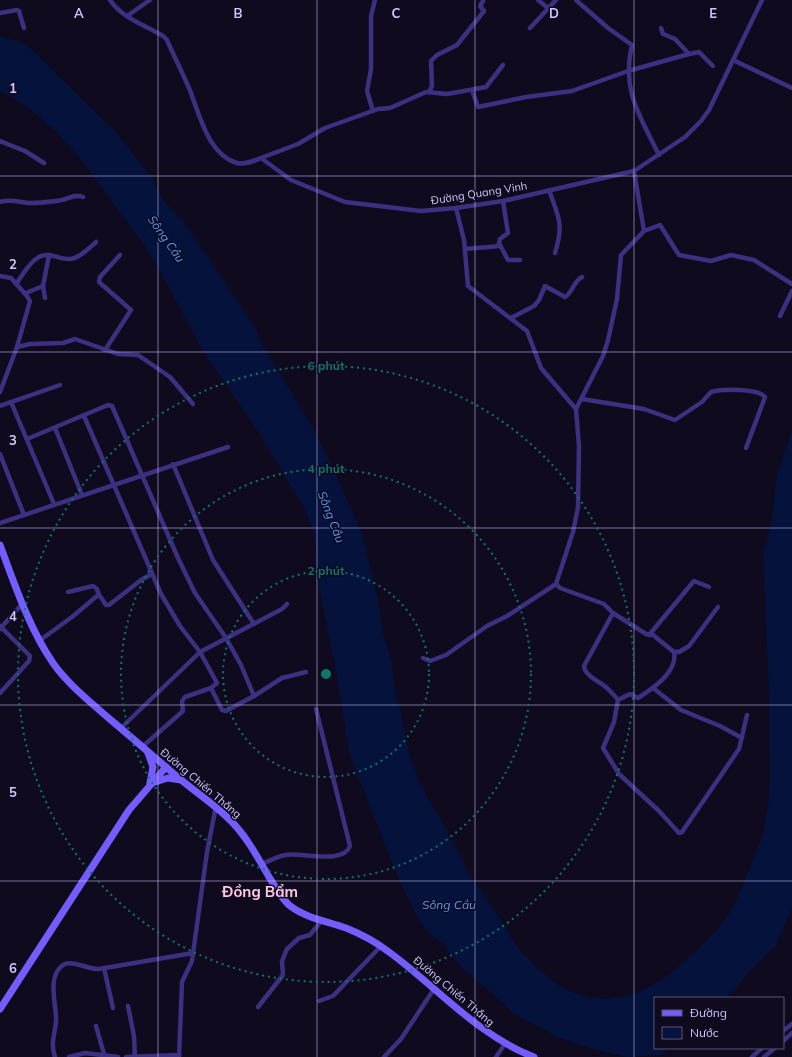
<svg xmlns="http://www.w3.org/2000/svg" width="792" height="1057" font-family="Mulish,sans-serif">
	<style>
		.water { fill: #04123c }
		.lines { fill: none; stroke-linecap: round; stroke-linejoin: round }
		.street { stroke: #3c3081; stroke-width: 4.5 }
		.secondary { stroke: #735dff; stroke-width: 7 }
		.grid { fill: none; stroke: #d3c6ff; stroke-width: 1; stroke-opacity: 0.55 }
		.ring { fill: none; stroke: #0f766e; stroke-width: 2; stroke-dasharray: 2 4 }
		.labels { text-anchor: middle; stroke-width: 3; stroke-linejoin: round; paint-order: stroke }
		.street-label { font-size: 11px; fill: #d3c6ff; stroke: #0f0a1d }
		.water-label { font-size: 12px; font-style: italic; fill: #549dff; stroke: #0f0a1d }
		.district-label { font-size: 15px; font-weight: bold; fill: #ffc8e5; stroke: #0f0a1d }
		.grid-label { font-size: 13px; text-anchor: middle; font-weight: bold; fill: #d3c6ff; stroke: #0f0a1d; stroke-width: 3; stroke-linejoin: round; paint-order: stroke }
		.centre { fill: #0f766e; stroke: #0f0a1d; stroke-width: 2 }
		.ring-label { font-size: 12px; text-anchor: middle; font-weight: bold; fill: #0f766e; stroke: #0f0a1d; stroke-width: 3; stroke-linejoin: round; paint-order: stroke }
	</style>
	<rect width="100%" height="100%" fill="#0f0a1d"/>
	<!-- water -->
	<path class="water" d="M0,36L26,44L115,131L152,178L163,200L184,222L256,329L261,343L313,428L331,464L362,533L378,600L382,629L391,660L396,697L401,712L408,749L417,777L426,795L442,821L470,875L499,917L515,944L533,964L554,982L567,990L588,998L608,999L635,994L661,980L676,969L714,933L728,915L736,901L762,838L768,807L770,779L769,695L763,554L771,523L777,473L787,446L792,427V907L776,946L748,973L727,998H655V1048H671L661,1055L626,1057L585,1047L557,1037L515,1014L458,964L445,946L427,931L420,922L398,878L349,753L335,665L319,588L315,539L306,511L256,428L201,348L164,278L142,242L78,156L59,135L28,107L0,91Z"/>
	<g class="lines">
		<!-- street -->
		<g class="street">
			<path d="M110,0C122,18 145,25 163,36L167,40C174,56 182,72 189,88C199,112 207,154 237,163C245,165 254,161 261,158L291,180L345,202L421,211L456,208L503,201L634,171L685,137L701,121L709,110L762,0"/>
			<path d="M538,0L548,8"/>
			<path d="M576,0L608,28L632,45C621,90 640,116 659,155"/>
			<path d="M0,13L17,10L19,11L24,28"/>
			<path d="M127,16L150,0"/>
			<path d="M530,28L556,0"/>
			<path d="M661,28L663,34L675,39L689,54L699,52L713,66"/>
			<path d="M733,60L792,88"/>
			<path d="M472,90L478,107L526,97L572,91L628,71L689,54"/>
			<path d="M429,92L432,86L431,61L437,55L457,45L484,11L480,6L483,1"/>
			<path d="M373,111L367,91L371,69V16L375,0"/>
			<path d="M0,141L25,151L44,163"/>
			<path d="M261,158L298,144L325,128L378,109L390,108L426,92L447,94L486,87L503,65"/>
			<path d="M549,190C559,218 564,224 555,253"/>
			<path d="M503,201L508,233L500,239L499,243L508,260H520"/>
			<path d="M0,202C11,198 20,203 31,203C39,203 48,202 56,201C65,201 75,193 83,197"/>
			<path d="M644,231L660,225L679,255L711,261L731,255L754,260L792,284"/>
			<path d="M465,249L500,246"/>
			<path d="M0,276L11,278L27,296L30,301L17,347L0,392"/>
			<path d="M16,284C22,276 29,262 39,257C49,251 59,260 70,259C80,258 89,248 96,242"/>
			<path d="M26,293L43,286"/>
			<path d="M45,298L43,286L49,255"/>
			<path d="M780,316L792,291"/>
			<path d="M511,318L534,306L539,300L545,286L565,297C573,292 573,282 582,277"/>
			<path d="M17,347L30,344L63,343L75,339L118,354L138,355L170,377L193,404"/>
			<path d="M105,350L131,310L99,282L100,277L120,255"/>
			<path d="M582,399L644,409L675,420L702,402L711,392C722,389 758,388 765,397L746,448"/>
			<path d="M11,402L54,504"/>
			<path d="M0,406L60,385"/>
			<path d="M576,409L603,356L608,340L617,299L621,255L644,231L634,171"/>
			<path d="M84,416L161,594L180,626L200,652L217,683L211,688L185,697L182,701L183,711L142,747"/>
			<path d="M55,428L82,495"/>
			<path d="M27,439L108,405L112,406L178,558L195,593L226,638L241,665L254,696"/>
			<path d="M0,454L24,515"/>
			<path d="M173,464L213,560L254,624"/>
			<path d="M0,523L228,447"/>
			<path d="M556,584L560,588L604,604L613,613L646,634L653,635L674,652C678,672 652,689 638,698L630,694L618,700"/>
			<path d="M68,592L93,586L97,589L99,595"/>
			<path d="M613,613L584,666C585,677 602,682 609,690C612,693 615,696 618,700L614,722L603,748L619,774L659,811L679,833L682,832L739,749L747,715"/>
			<path d="M0,626L30,656L29,661L0,693"/>
			<path d="M0,629L22,604"/>
			<path d="M649,635L694,581L709,587"/>
			<path d="M39,641L72,617L97,596H100L106,605H109L141,580L152,574"/>
			<path d="M674,652H679L689,646L718,607"/>
			<path d="M423,658L430,661L446,655L487,626L507,616L556,584L573,532L578,507L579,446L576,409L541,368L527,331L468,286L464,240L456,208"/>
			<path d="M211,688L222,710L226,711L254,696L282,678L306,672"/>
			<path d="M653,688L681,710L720,726L742,738"/>
			<path d="M121,728L200,652L282,609L287,604"/>
			<path d="M262,864C269,861 278,856 285,855C302,852 343,865 350,846L316,709"/>
			<path d="M104,968L113,1008"/>
			<path d="M319,1001L333,996L381,946"/>
			<path d="M128,1006L134,1036L135,1057"/>
			<path d="M258,1007L283,975L282,961L287,949L299,938L310,935L322,920"/>
			<path d="M96,1026L104,1054"/>
			<path d="M783,1031L792,1024"/>
			<path d="M783,1041L792,1033"/>
			<path d="M55,1057C50,1043 55,1035 56,1021C57,1005 46,977 63,965C72,959 89,970 99,969L193,953"/>
			<path d="M69,1057L85,1053L118,1057"/>
			<path d="M126,1057L179,1055"/>
			<path d="M179,1057L182,982L192,961L207,852L216,806"/>
			<path d="M384,1057L401,1039L434,989"/>
			<path d="M496,1057L505,1044"/>
			<path d="M752,1057L762,1048"/>
			<path d="M764,1057L775,1048"/>
		</g>
		<!-- secondary -->
		<g class="secondary">
			<path d="M0,545C15,585 29,628 53,663C67,683 87,699 105,715C130,736 155,758 180,779C198,794 217,806 233,823C248,839 258,858 269,877C275,886 281,898 289,905C305,918 327,921 346,928C361,934 376,942 389,952C437,987 477,1035 534,1057"/>
			<path d="M148,753L153,767L150,783"/>
			<path d="M152,783L168,778L181,780"/>
			<path d="M0,1009L129,810L166,767"/>
		</g>
	</g>
	<!-- grid -->
	<path class="grid" d="M158,0V1057M317,0V1057M475,0V1057M634,0V1057M0,176H792M0,352H792M0,528H792M0,705H792M0,881H792"/>
	<!-- distance rings -->
	<g class="ring">
		<circle cx="326" cy="674" r="103"/>
		<circle cx="326" cy="674" r="205"/>
		<circle cx="326" cy="674" r="308"/>
	</g>
	<g class="labels">
		<!-- street labels -->
		<g class="street-label">
			<text transform="translate(479 193) rotate(-9)" y="4">Đường Quang Vinh</text>
			<text transform="translate(201 783) rotate(40)" y="4">Đường Chiến Thắng</text>
			<text transform="translate(454 991) rotate(40)" y="4">Đường Chiến Thắng</text>
		</g>
		<!-- water labels -->
		<g class="water-label">
			<text transform="translate(166 239) rotate(55)" y="4">Sông Cầu</text>
			<text transform="translate(331 517) rotate(69)" y="4">Sông Cầu</text>
			<text x="449" y="909">Sông Cầu</text>
		</g>
		<!-- district labels -->
		<g class="district-label">
			<text x="260" y="897">Đồng Bẩm</text>
		</g>
	</g>
	<g class="grid-label">
		<text x="79" y="18">A</text>
		<text x="238" y="18">B</text>
		<text x="396" y="18">C</text>
		<text x="554" y="18">D</text>
		<text x="713" y="18">E</text>
		<text x="13" y="93">1</text>
		<text x="13" y="269">2</text>
		<text x="13" y="445">3</text>
		<text x="13" y="621">4</text>
		<text x="13" y="797">5</text>
		<text x="13" y="973">6</text>
	</g>
	<circle cx="326" cy="674" r="6" class="centre"/>
	<g class="ring-label">
		<text x="326" y="370">6 phút</text>
		<text x="326" y="473">4 phút</text>
		<text x="326" y="575">2 phút</text>
	</g>
	<!-- legend -->
	<rect x="654" y="997" width="130" height="52" fill="#0f0a1d" stroke="#5d5577"/>
	<rect x="662" y="1010" width="20" height="6" fill="#735dff" stroke="#5d5577"/>
	<text x="690" y="1017" font-size="12" fill="#d3c6ff">Đường</text>
	<rect x="662" y="1027" width="20" height="12" fill="#04123c" stroke="#5d5577"/>
	<text x="690" y="1037" font-size="12" fill="#d3c6ff">Nước</text>
</svg>
